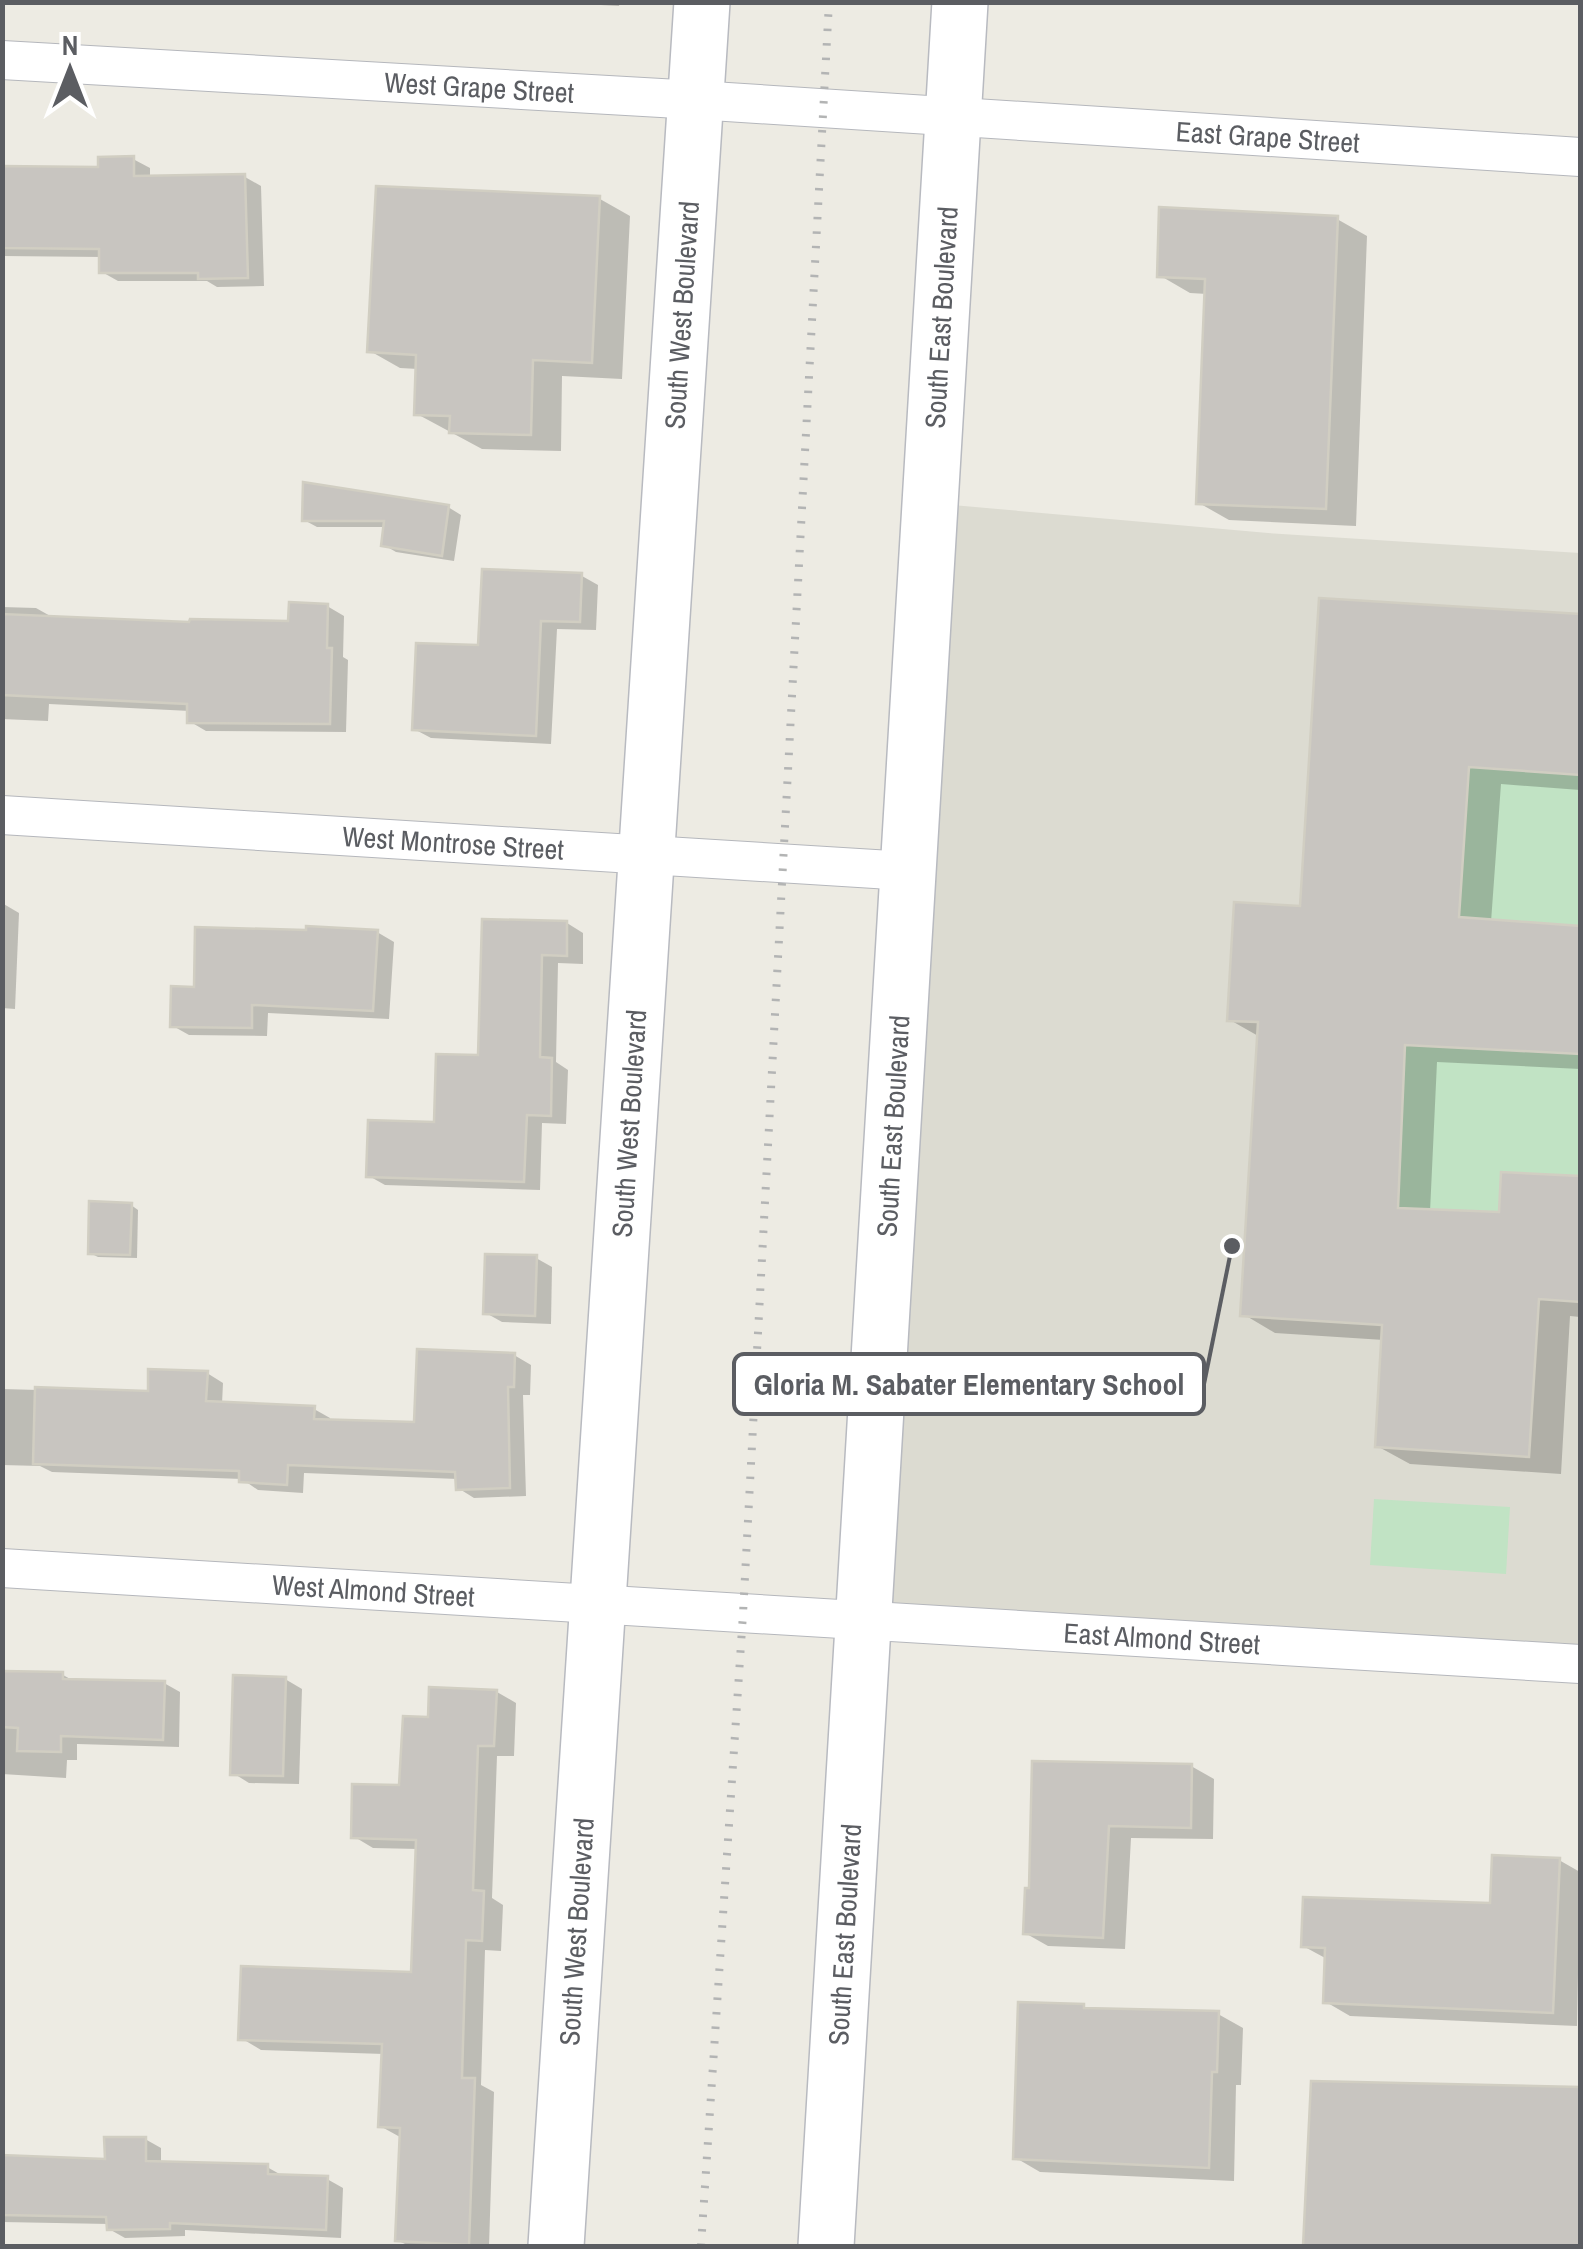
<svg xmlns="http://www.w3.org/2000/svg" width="1583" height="2249" font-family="'Archivo Narrow',sans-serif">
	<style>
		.education { fill: #dcdbd1 }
		.green { fill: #c1e3c4 }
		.shadow { fill: #0003 }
		.building { fill: #c8c5c0; stroke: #d1cec2; stroke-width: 2.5 }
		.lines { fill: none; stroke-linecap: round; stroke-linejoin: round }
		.street-casing { stroke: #b5b7bc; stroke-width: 40 }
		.secondary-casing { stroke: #b8bac0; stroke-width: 58 }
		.street { stroke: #fff; stroke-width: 38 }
		.secondary { stroke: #fff; stroke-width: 55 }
		.rail { stroke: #b3b4b4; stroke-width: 8; stroke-dasharray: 2.5 12; stroke-linecap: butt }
		.labels { text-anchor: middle; stroke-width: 8; stroke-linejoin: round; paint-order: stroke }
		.street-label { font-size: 28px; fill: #5b5d62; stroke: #fff }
		.leader { fill: none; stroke: #5b5d62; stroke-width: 4 }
		.callout-dot { fill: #5b5d62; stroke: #fff; stroke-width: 4 }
		.callout { fill: #fff; stroke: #5b5d62; stroke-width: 4 }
		.callout-label { font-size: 30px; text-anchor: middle; font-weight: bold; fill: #5b5d62 }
	</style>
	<rect width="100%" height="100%" fill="#edebe3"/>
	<!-- education -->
	<path class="education" d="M930,503L1268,533L1580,553V1664L861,1621Z"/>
	<!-- green -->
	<g class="green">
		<path d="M1469,767L1580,775V926L1459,917Z"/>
		<path d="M1405,1045L1580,1053V1176L1501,1172L1498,1238L1458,1210L1398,1208Z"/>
		<path d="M1374,1499L1510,1507L1506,1574L1370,1565Z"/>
	</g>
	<!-- shadow -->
	<g class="shadow">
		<path d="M545,2H620L619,6Z"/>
		<path d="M133,159L150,168V178L245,177L261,186L264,286L217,287L207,281H118L102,272V257L2,256V168L101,170Z"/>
		<path d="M600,199L630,216L622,379L562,376L561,451L482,449L417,414L418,369L400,368L370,351Z"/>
		<path d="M1337,219L1367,236L1356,526L1229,520L1199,503L1207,294L1190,293L1159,275Z"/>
		<path d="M448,507L461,515L454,561L396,552L384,545L386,527H317L304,520Z"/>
		<path d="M582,576L598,585L596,630L557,629L551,744L431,738L414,729L480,647Z"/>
		<path d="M1321,601L1580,617V790L1501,784L1491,922L1580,928V1069L1437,1062L1430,1212L1502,1214L1503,1175L1580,1178V1317L1570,1316L1561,1474L1410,1464L1377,1446L1384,1340L1275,1333L1243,1314L1260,1037L1230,1020L1303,908Z"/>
		<path d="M327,606L344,616L343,657L348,660L346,732L206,731L189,721L190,711L49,704L48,721L2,719V607L36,608L52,617L192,624H290Z"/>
		<path d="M2,903L19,913L15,1009L2,1008Z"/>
		<path d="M485,921L567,923L583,933V964L558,963L556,1062L568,1070L566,1124L542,1123L540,1190L385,1185L369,1176L436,1125L481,1058Z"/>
		<path d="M377,932L394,942L389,1019L268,1013L267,1036L189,1035L173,1026L196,989Z"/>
		<path d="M131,1205L138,1210L137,1258L98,1257L90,1253Z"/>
		<path d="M536,1258L552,1267L551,1324L502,1322L486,1313Z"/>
		<path d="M514,1355L531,1365L530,1395H523L526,1496L474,1498L458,1488V1479L304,1473L303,1493L258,1490L242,1479L52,1472L40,1466L2,1465V1389L150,1393L207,1373L223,1383L222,1404L314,1409L330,1418V1422L416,1425Z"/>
		<path d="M63,1675L74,1681L164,1683L180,1692L179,1747L77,1744V1760H67L66,1778L2,1774V1677Z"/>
		<path d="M285,1679L302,1689L299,1784L249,1783L233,1773Z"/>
		<path d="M497,1692L516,1703L514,1756H497L492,1898L503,1905L501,1951L485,1950L481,2085L494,2092L489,2246H409L397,2240L400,2137L380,2126L384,2054L261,2050L241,2038L413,1974L418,1849L373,1848L353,1836L402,1788L431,1720Z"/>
		<path d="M1035,1763L1191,1766L1214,1779L1213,1839L1131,1838L1125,1949L1048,1946L1025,1933L1031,1890Z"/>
		<path d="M1559,1860L1580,1872L1577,2026L1350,2016L1326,2002L1327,1959L1303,1946L1492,1906Z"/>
		<path d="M1083,2007L1090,2011L1218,2014L1243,2028L1241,2085H1236L1234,2181L1040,2172L1016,2158Z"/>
		<path d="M1313,2084L1580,2090V2246H1306Z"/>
		<path d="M145,2139L161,2148V2164L267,2167L283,2176L327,2179L343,2188L341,2238L185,2230V2236L125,2238L109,2229V2224L2,2222V2158L107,2161Z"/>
	</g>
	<!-- building -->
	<g class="building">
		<path d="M134,156V176L245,174L248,278L198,279V273H99V249L2,248V166L98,167V157Z"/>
		<path d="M376,186L600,196L592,363L533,360L531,435L449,433L450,416L414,415L416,355L367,352Z"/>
		<path d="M1159,207L1338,216L1326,509L1196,504L1205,279L1157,277Z"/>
		<path d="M303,482L449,505L442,556L381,546L384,521H302Z"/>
		<path d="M482,569L582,573L580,622L541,621L536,736L412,730L416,643L478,645Z"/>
		<path d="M1319,598L1580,614V775L1469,767L1459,917L1580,926V1054L1405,1045L1398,1208L1499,1212L1501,1172L1580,1176V1302L1539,1299L1529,1457L1375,1447L1382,1325L1240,1316L1258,1022L1227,1021L1234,902L1300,906Z"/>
		<path d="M289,602L328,604L327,648H332L330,724L187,723V704L2,695V614L189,622L190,619L288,621Z"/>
		<path d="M482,919L567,921V956L542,955L540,1057L552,1058L551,1116L527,1115L524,1182L366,1177L368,1120L434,1122L436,1054L478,1055Z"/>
		<path d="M306,926L378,930L373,1011L252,1005V1028L170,1027L171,986L194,987L195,927L306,930Z"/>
		<path d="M89,1201L132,1203L130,1255L88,1254Z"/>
		<path d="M485,1254L537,1255L535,1316L483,1314Z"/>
		<path d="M417,1349L515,1353L514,1387H508L510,1488L456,1490L455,1472L288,1465L287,1485L239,1482V1471L33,1464L35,1387L148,1391V1369L208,1371L206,1401L315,1406L314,1419L414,1422Z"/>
		<path d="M2,1671L63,1672V1679L165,1681L163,1740L61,1736V1752L17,1751L18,1728L2,1727Z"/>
		<path d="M233,1675L286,1677L283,1776L230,1775Z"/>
		<path d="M429,1687L497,1690L494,1746H478L473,1890L484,1891L482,1941L466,1940L462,2078H475L469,2245L395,2241L400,2128L378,2127L382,2044L238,2040L241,1966L411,1972L416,1840L351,1838L352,1784L399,1785L403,1716L428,1717Z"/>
		<path d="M1032,1761L1192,1764L1191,1828L1109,1826L1103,1938L1023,1934L1025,1888H1029Z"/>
		<path d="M1492,1855L1560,1858L1553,2013L1323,2003L1325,1948L1301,1947L1303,1897L1490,1903Z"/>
		<path d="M1018,2002L1084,2004V2008L1219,2011L1217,2072H1212L1209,2168L1013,2159Z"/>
		<path d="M1311,2081L1580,2087V2246H1303Z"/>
		<path d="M104,2137H146V2161L268,2164V2174L328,2176L326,2230L170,2223V2229L107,2230L106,2217L2,2215V2155L105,2159Z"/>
	</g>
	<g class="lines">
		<defs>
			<g id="street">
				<path id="s1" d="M2,60L696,100L1580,157"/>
				<path id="s2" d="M2,815L907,871"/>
				<path id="s3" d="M2,1568L1580,1664"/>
			</g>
			<g id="secondary">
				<path id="s4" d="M556,2246L702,2"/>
				<path id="s5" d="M826,2246L960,2"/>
			</g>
		</defs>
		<!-- street casing -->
		<use href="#street" class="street-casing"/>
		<!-- secondary casing -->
		<use href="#secondary" class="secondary-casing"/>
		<!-- street -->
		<use href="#street" class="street"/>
		<!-- secondary -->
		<use href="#secondary" class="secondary"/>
		<!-- rail -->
		<path class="rail" d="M701,2246L743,1614L829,2"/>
	</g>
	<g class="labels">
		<!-- street labels -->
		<g class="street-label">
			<text dy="10" stroke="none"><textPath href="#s1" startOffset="478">West Grape Street</textPath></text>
			<text dy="10" stroke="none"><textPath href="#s1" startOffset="1268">East Grape Street</textPath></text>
			<text dy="10" stroke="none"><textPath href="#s4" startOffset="1935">South West Boulevard</textPath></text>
			<text dy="10" stroke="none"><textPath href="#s5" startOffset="1932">South East Boulevard</textPath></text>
			<text dy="10" stroke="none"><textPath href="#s2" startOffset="452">West Montrose Street</textPath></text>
			<text dy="10" stroke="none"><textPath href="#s4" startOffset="1125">South West Boulevard</textPath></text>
			<text dy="10" stroke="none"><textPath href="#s5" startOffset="1122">South East Boulevard</textPath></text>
			<text dy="10" stroke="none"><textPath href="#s3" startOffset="372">West Almond Street</textPath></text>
			<text dy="10" stroke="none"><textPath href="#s3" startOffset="1162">East Almond Street</textPath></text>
			<text dy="10" stroke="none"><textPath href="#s4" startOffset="315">South West Boulevard</textPath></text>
			<text dy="10" stroke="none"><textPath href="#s5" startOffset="312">South East Boulevard</textPath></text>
		</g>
	</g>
	<!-- callouts -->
	<path class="leader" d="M1232 1246L1204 1384"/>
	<circle class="callout-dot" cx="1232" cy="1246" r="10"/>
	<rect class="callout" x="734" y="1354" width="470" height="60" rx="10"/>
	<g class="callout-label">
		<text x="969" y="1395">Gloria M. Sabater Elementary School</text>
	</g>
	<!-- border -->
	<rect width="1583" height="2249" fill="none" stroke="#5b5d62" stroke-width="10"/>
	<!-- north arrow -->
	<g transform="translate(70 70)" stroke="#ffffff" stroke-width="8" paint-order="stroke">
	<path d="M0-8L18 38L0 25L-18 38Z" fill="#5b5d62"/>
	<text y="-15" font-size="28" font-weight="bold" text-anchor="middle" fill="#5b5d62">N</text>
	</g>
</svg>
